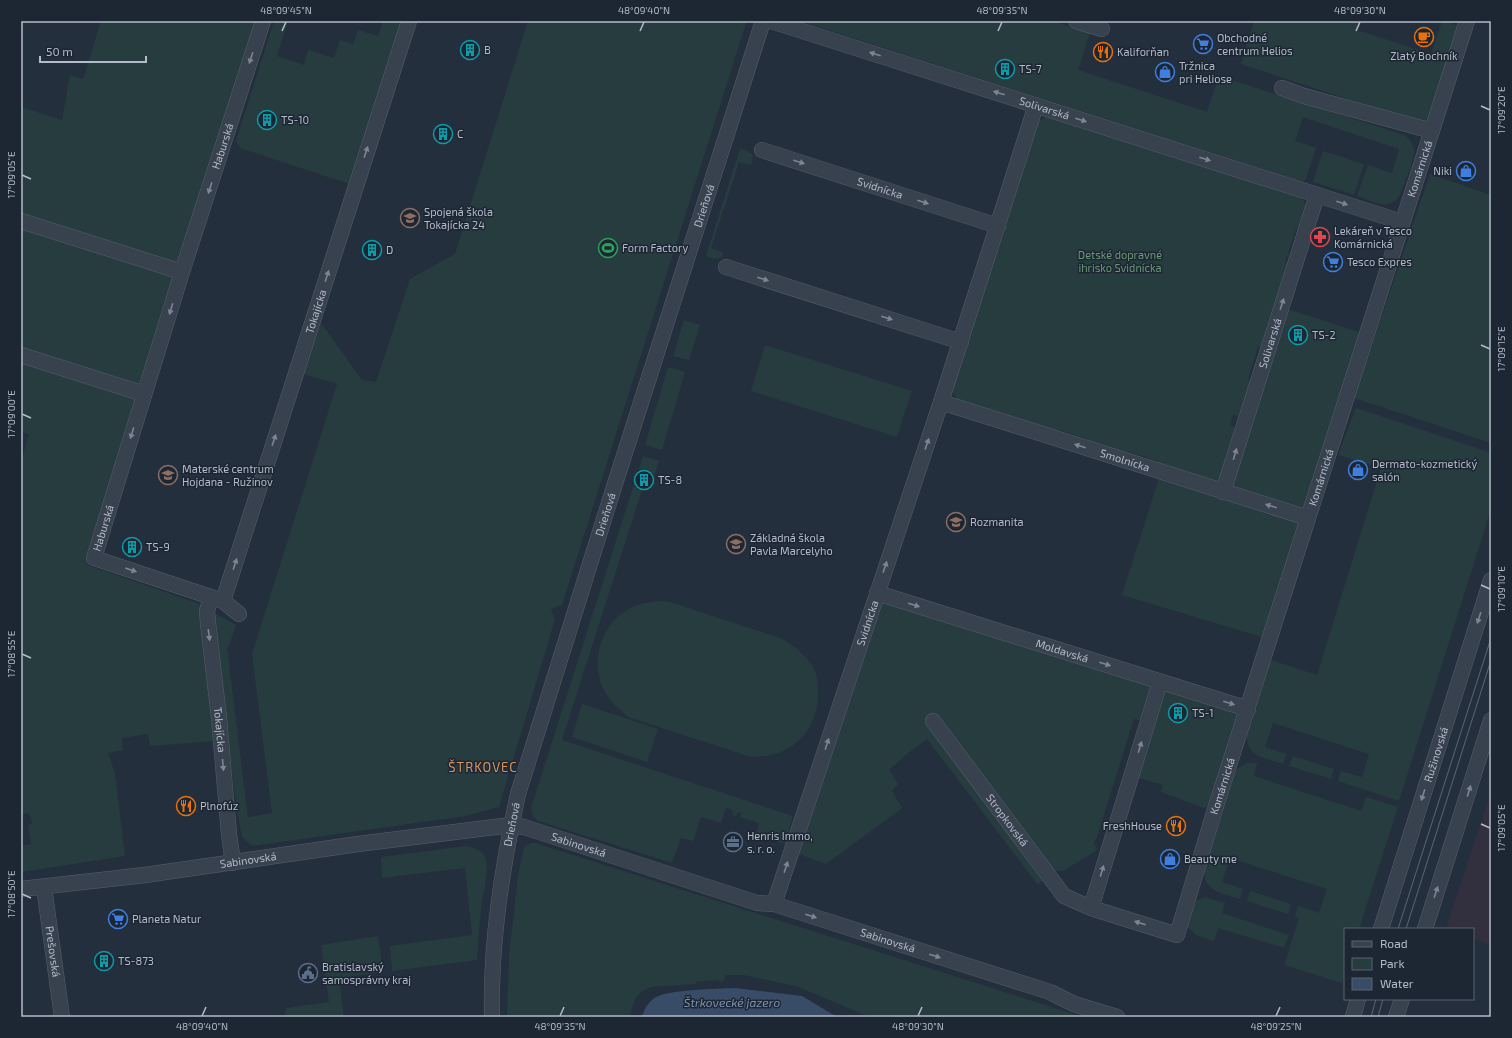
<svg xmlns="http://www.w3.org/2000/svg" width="1512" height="1038" font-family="'Exo 2',sans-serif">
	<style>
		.medical { fill: #32303f }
		.green { fill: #263c3f }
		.water { fill: #394c67 }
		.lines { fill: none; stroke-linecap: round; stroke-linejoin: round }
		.minor-casing { stroke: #565f6c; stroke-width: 16 }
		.minor { stroke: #38414e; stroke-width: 15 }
		.tram { stroke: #5a6575; stroke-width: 1 }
		.oneway { fill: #7c8592 }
		.ticks { fill: none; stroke: #b4bcc9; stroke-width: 1.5 }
		.labels { text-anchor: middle; stroke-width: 3; stroke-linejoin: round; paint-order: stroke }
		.poi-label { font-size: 11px; fill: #b4bcc9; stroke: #1d2633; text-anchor: start }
		.street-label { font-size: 11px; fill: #b4bcc9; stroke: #1d2633 }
		.park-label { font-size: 11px; fill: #6b9a76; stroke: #1d2633 }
		.water-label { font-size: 12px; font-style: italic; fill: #7c92b1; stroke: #1d2633 }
		.quarter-label { font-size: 13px; letter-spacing: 1px; fill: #d59563; stroke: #1d2633 }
		.neatline { fill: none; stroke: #b4bcc9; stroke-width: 1.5 }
		.ticks-label { font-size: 10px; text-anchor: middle; fill: #b4bcc9 }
	</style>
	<rect width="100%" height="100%" fill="#242f3e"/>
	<!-- medical -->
	<path class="medical" d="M1491,792V945L1473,938V929H1446Z"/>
	<!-- green -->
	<g class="green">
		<path d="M101,21H258L87,565L197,603L236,625L229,646L227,647L248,817L272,813L252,654L337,384L303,374L321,323L362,380L376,382L410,279L455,254L528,21H741L746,23L562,605L551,609L555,619L499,807L466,816L252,846L242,837L237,811L228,740L150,746L148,734L122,738L123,750L108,753L115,774L125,856L21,872V846L31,844L28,825L32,824L30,815L27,813L21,814V462L29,434L21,432V107L62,120L70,75L83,79Z"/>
		<path d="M274,21H288L277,56L304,65L308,50L334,58L340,40L353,44L358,30L378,36L383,21H401L349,184L240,148L236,141Z"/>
		<path d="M800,21L909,22L1053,21L1090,33L1078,70L1207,112L1219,76L1404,135C1410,139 1415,145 1414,153C1413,163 1404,184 1400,195C1389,212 1373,201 1357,196L1368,165L1392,173L1399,149L1303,117L1295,141L1316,148L1306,179L1303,182Z"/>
		<path d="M1254,21H1360L1357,30L1431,54L1442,21H1447L1458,26L1427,125L1241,64Z"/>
		<path d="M1047,117L1301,197C1310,208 1305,219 1303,231L1296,229L1285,263L1292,266L1265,348L1258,346L1248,380L1255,383L1243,418L1233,415L1230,425L1239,429L1224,477L1217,482L1157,466L1158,461L1129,452L1128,456L1086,443L1087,439L1060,430L1058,434L958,401L952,390L1034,127L1039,121Z"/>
		<path d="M740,149L746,150L753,155L751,165L739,162L711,248L724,253L720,258L714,259L706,256Z"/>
		<path d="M1323,151L1364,164L1354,195L1313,182Z"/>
		<path d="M1430,174L1491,195V443L1354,398Z"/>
		<path d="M1285,308L1362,333L1304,513L1227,489Z"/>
		<path d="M684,320L700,325L689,360L673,356Z"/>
		<path d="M765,345L912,391L897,437L751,391Z"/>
		<path d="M668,367L685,372L662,450L645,445Z"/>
		<path d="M1356,408L1491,453V509L1399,801L1338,781L1341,771L1362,777L1369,754L1273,723L1265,747L1286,754L1283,764C1266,758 1245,757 1247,734L1271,660L1317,675L1381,468L1338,455Z"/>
		<path d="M643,456L659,461L655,474L639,469L634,487L642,490L562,740L793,816L785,844L756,835L759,823L740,817L741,813L738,812L736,816L732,815L733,810L726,808L721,823L701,817L693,841L681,838L672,863L538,821L533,816L531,808Z"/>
		<path d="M1160,475L1299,521L1262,637L1122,595Z"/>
		<path d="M883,598L1156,683L1144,722L1134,719L1097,837L1094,842L1097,850L1063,871L1052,870L1038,885L927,739L908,753L889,770L898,784L892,791L902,808L826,864L799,854Z"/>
		<path d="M659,601L670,602L780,638C795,646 806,654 815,671C818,679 818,690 818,699C815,736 788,757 751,757L628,717C620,710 611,702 605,692C588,662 602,619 635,606C643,603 651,602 659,601Z"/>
		<path d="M1162,686L1244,712L1214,804L1204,808L1161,792L1163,785L1134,777Z"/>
		<path d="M582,704L658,729L647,762L572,737Z"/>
		<path d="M1293,756L1334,769L1331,779L1289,766Z"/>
		<path d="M1247,763H1257L1254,776L1361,811L1366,797L1398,807L1359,929H1345V973L1342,983L1284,965L1299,918L1295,916L1298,906L1319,913L1327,889L1230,858L1222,882L1243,889L1240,899C1222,893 1201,891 1204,867L1234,774L1237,769Z"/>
		<path d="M532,842L1083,1017H869L796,986L743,975H725L724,980L721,982L717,980L696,982L695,984L651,987L644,991L643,990C633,1000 633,1004 630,1017H507L509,956L518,875L524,847Z"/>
		<path d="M467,846C475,848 484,851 486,860C489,874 482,896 481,910C479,927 478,944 477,960L392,971L390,946L472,935L465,868L382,878L381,857Z"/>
		<path d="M1250,891L1291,904L1288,914L1247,901Z"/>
		<path d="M1205,897L1225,903L1222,913L1289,935L1284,948L1218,928L1214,941L1196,935L1187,927L1194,901Z"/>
		<path d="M378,936L383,972L339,978L344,1017H284L286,1008L329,1002L321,945Z"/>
	</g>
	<!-- water -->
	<path class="water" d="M735,988L802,996L837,1017H642C644,1010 647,1004 653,999C665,989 718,989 735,988Z"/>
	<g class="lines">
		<defs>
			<g id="minor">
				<path id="s1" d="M771,21L1402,222"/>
				<path d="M1076,21L1102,29"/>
				<path d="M1282,88L1304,96L1432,131"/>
				<path id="s2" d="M762,150L998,226"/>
				<path d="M21,221L182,272"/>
				<path d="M726,267L961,342"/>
				<path d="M21,355L144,394"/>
				<path id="s3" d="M941,402L1308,518"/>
				<path id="s4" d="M1223,492L1317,195"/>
				<path id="s5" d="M877,593L1248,709"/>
				<path id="s6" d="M211,597L207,611L208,623L219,718L229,834L233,863"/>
				<path id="s7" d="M223,601L409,21"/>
				<path id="s8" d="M239,614L223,601L94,558L182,272L263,21"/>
				<path id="s9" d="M933,721L1064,896L1091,908L1177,935L1216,806L1467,21"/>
				<path id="s10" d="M44,887L62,1017"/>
				<path id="s11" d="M21,889L145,875L358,844L511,825L524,827L564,840L757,903L774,904L1050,992L1074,1004L1117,1017"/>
				<path id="s12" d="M774,904L941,402L1036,105"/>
				<path d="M1091,908L1160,682"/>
				<path id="s13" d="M1381,929L1491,580"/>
				<path d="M1425,929L1491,720"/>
				<path id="s14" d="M492,1017C490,942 502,867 518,794L614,487L763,21"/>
				<path d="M1353,1017L1358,999"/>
				<path d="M1396,1017L1402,999"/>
			</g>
		</defs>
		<!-- minor casing -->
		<use href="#minor" class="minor-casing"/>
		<!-- minor -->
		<use href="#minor" class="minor"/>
		<!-- tram -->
		<g class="tram">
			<path d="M1398,929L1491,638"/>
			<path d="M1406,929L1491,660"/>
			<path d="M1371,1017L1376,999"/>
			<path d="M1378,1017L1383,999"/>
		</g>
	</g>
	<!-- one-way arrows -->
	<defs><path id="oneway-solid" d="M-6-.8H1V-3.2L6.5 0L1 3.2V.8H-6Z"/></defs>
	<g class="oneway">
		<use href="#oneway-solid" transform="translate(875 54) rotate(-162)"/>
		<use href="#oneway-solid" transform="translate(251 58) rotate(108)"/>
		<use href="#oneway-solid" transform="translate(999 93) rotate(-162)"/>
		<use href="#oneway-solid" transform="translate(1081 120) rotate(18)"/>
		<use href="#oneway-solid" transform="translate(366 152) rotate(-72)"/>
		<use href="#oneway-solid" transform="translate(1205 159) rotate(18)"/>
		<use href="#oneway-solid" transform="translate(799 162) rotate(18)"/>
		<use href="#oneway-solid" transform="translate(210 188) rotate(108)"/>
		<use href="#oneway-solid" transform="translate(923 202) rotate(18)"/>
		<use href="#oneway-solid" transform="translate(1342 203) rotate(18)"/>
		<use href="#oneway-solid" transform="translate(327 276) rotate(-72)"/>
		<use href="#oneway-solid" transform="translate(763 279) rotate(18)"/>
		<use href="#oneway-solid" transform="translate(1282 304) rotate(-72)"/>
		<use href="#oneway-solid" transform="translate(171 309) rotate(107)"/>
		<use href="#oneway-solid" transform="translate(887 318) rotate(18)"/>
		<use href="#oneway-solid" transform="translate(132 433) rotate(107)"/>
		<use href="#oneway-solid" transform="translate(274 440) rotate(-72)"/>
		<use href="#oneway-solid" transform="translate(927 444) rotate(-71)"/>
		<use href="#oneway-solid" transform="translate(1080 446) rotate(-162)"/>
		<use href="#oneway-solid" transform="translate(1235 454) rotate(-73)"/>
		<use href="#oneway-solid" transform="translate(1271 506) rotate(-163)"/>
		<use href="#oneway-solid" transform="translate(235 564) rotate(-72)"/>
		<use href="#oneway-solid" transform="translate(885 567) rotate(-71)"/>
		<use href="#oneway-solid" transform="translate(131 570) rotate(19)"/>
		<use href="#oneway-solid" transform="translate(914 605) rotate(17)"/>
		<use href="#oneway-solid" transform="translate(1479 618) rotate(108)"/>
		<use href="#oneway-solid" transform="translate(209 635) rotate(83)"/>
		<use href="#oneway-solid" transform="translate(1105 664) rotate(17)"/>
		<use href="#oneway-solid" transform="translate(1229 703) rotate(17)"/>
		<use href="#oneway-solid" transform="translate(827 744) rotate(-72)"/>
		<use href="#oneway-solid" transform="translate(1140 747) rotate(-73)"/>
		<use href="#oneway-solid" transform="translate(223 765) rotate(85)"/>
		<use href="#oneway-solid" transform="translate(1469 791) rotate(-73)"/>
		<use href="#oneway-solid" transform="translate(1423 795) rotate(108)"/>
		<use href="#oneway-solid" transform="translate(786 867) rotate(-72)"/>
		<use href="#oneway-solid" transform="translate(1102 871) rotate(-73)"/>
		<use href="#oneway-solid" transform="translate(1436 892) rotate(-72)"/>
		<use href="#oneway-solid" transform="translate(811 916) rotate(18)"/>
		<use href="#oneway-solid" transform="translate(1140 923) rotate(-163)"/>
		<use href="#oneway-solid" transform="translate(935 956) rotate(18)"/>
	</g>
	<!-- ticks -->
	<path class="ticks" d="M282,31L286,22M640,31L644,22M998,31L1002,22M1356,31L1360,22M1481,106L1490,110M22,175L31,179M1481,345L1490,349M22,414L31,418M1481,585L1490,589M22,654L31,658M1481,824L1490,828M22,894L31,898M202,1016L206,1007M560,1016L564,1007M918,1016L922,1007M1276,1016L1280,1007"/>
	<!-- icons -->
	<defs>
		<symbol id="cafe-ring" viewBox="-11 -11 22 22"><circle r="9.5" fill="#1d2633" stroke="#e8710a" stroke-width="1.5"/><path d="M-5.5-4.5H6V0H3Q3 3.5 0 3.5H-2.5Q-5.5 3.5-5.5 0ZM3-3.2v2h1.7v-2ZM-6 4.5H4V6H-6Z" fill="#e8710a"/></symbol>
		<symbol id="supermarket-ring" viewBox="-11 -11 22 22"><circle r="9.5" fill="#1d2633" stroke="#3f7fe0" stroke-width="1.5"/><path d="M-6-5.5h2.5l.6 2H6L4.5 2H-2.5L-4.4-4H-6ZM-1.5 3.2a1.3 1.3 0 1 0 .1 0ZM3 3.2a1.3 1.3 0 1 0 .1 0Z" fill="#3f7fe0"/></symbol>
		<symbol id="building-ring" viewBox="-11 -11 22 22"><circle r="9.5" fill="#1d2633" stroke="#0f9aa8" stroke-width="1.5"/><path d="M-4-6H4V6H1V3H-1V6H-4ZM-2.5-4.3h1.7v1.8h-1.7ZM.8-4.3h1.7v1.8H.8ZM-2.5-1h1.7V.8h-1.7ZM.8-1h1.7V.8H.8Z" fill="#0f9aa8"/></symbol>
		<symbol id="restaurant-ring" viewBox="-11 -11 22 22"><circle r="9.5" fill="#1d2633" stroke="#e8710a" stroke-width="1.5"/><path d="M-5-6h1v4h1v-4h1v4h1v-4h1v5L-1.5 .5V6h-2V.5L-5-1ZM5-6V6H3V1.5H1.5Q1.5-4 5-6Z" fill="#e8710a"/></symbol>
		<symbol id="shop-ring" viewBox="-11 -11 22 22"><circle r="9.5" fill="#1d2633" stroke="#3f7fe0" stroke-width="1.5"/><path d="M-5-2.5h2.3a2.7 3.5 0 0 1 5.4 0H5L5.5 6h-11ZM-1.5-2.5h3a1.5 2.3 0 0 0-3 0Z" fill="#3f7fe0"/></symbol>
		<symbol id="school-ring" viewBox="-11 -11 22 22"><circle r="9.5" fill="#1d2633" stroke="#8d6e63" stroke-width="1.5"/><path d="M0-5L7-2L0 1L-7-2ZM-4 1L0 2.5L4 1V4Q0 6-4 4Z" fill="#8d6e63"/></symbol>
		<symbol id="pharmacy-ring" viewBox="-11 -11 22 22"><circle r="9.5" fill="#1d2633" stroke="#e0444e" stroke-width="1.5"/><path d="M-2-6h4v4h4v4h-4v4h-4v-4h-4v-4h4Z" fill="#e0444e"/></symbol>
		<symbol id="stadium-ring" viewBox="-11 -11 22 22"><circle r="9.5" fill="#1d2633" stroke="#2e9e5b" stroke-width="1.5"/><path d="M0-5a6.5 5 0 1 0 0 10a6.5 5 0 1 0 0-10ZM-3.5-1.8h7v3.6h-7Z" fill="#2e9e5b"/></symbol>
		<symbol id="office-ring" viewBox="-11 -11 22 22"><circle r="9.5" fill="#1d2633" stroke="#5c6f8a" stroke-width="1.5"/><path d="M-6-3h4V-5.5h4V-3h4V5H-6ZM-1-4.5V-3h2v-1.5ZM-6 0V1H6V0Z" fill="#5c6f8a"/></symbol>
		<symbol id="civic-ring" viewBox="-11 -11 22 22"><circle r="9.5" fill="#1d2633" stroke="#5c6f8a" stroke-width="1.5"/><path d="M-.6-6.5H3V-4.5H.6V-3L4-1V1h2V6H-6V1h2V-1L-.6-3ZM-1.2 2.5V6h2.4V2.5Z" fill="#5c6f8a"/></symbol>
	</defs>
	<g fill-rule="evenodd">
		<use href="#cafe-ring" x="1413" y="26" width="22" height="22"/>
		<use href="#supermarket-ring" x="1192" y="33" width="22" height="22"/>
		<use href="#building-ring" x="459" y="39" width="22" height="22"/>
		<use href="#restaurant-ring" x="1092" y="41" width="22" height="22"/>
		<use href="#building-ring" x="994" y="58" width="22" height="22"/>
		<use href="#shop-ring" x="1154" y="61" width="22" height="22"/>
		<use href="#building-ring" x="256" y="109" width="22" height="22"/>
		<use href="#building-ring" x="432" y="123" width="22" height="22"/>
		<use href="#shop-ring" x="1455" y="160" width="22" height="22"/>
		<use href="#school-ring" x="399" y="207" width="22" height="22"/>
		<use href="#pharmacy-ring" x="1309" y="226" width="22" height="22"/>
		<use href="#stadium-ring" x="597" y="237" width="22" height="22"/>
		<use href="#building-ring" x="361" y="239" width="22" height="22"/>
		<use href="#supermarket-ring" x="1322" y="251" width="22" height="22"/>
		<use href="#building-ring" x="1287" y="324" width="22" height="22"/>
		<use href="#shop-ring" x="1347" y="459" width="22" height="22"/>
		<use href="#school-ring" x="157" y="464" width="22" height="22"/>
		<use href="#building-ring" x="633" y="469" width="22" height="22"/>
		<use href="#school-ring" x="945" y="511" width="22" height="22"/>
		<use href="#school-ring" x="725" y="533" width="22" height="22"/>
		<use href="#building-ring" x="121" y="536" width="22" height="22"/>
		<use href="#building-ring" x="1167" y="702" width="22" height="22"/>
		<use href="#restaurant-ring" x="175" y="795" width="22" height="22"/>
		<use href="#restaurant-ring" x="1165" y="815" width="22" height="22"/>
		<use href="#office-ring" x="722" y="831" width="22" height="22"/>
		<use href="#shop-ring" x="1159" y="848" width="22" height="22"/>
		<use href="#supermarket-ring" x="107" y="908" width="22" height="22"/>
		<use href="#building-ring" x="93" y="950" width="22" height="22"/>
		<use href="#civic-ring" x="297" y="962" width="22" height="22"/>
	</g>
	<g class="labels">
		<!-- poi labels -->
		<g class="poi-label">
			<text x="1217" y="42">Obchodné<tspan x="1217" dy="13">centrum Helios</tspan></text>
			<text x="484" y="54">B</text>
			<text x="1117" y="56">Kaliforňan</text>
			<text x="1424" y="60" text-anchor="middle">Zlatý Bochník</text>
			<text x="1179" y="70">Tržnica<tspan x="1179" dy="13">pri Heliose</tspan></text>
			<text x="1019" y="73">TS-7</text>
			<text x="281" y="124">TS-10</text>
			<text x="457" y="138">C</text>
			<text x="1452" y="175" text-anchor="end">Niki</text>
			<text x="424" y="216">Spojená škola<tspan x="424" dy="13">Tokajícka 24</tspan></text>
			<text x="1334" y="235">Lekáreň v Tesco<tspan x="1334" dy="13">Komárnická</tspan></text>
			<text x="622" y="252">Form Factory</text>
			<text x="386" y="254">D</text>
			<text x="1347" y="266">Tesco Expres</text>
			<text x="1312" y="339">TS-2</text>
			<text x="1372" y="468">Dermato-kozmetický<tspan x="1372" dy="13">salón</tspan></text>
			<text x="182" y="473">Materské centrum<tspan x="182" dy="13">Hojdana - Ružinov</tspan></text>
			<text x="658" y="484">TS-8</text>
			<text x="970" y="526">Rozmanita</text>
			<text x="750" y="542">Základná škola<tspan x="750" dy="13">Pavla Marcelyho</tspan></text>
			<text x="146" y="551">TS-9</text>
			<text x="1192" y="717">TS-1</text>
			<text x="200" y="810">Plnofúz</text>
			<text x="1162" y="830" text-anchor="end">FreshHouse</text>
			<text x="747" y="840">Henris Immo,<tspan x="747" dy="13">s. r. o.</tspan></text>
			<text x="1184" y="863">Beauty me</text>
			<text x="132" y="923">Planeta Natur</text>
			<text x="118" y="965">TS-873</text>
			<text x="322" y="971">Bratislavský<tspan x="322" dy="13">samosprávny kraj</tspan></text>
		</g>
		<!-- street labels -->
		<g class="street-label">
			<text dy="4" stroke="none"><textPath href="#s1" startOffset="287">Solivarská</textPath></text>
			<text dy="4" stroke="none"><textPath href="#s8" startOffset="588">Haburská</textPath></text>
			<text dy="4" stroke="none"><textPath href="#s9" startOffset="1142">Komárnická</textPath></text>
			<text dy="4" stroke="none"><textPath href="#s2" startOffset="124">Svidnícka</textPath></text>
			<text dy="4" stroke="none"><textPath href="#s14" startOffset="842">Drieňová</textPath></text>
			<text dy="4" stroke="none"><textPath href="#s7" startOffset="304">Tokajícka</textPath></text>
			<text dy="4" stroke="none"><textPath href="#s4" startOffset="156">Solivarská</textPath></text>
			<text dy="4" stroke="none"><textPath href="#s3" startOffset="193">Smolnícka</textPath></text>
			<text dy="4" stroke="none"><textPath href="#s9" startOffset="818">Komárnická</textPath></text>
			<text dy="4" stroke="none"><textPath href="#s14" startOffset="518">Drieňová</textPath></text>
			<text dy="4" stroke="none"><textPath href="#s8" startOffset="188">Haburská</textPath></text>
			<text dy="4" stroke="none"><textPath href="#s12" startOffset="296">Svidnícka</textPath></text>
			<text dy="4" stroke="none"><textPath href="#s5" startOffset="194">Moldavská</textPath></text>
			<text dy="4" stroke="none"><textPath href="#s6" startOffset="134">Tokajícka</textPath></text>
			<text dy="4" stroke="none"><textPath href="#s13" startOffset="183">Ružinovská</textPath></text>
			<text dy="4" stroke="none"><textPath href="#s9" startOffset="494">Komárnická</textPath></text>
			<text dy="4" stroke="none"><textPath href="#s9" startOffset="124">Stropkovská</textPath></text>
			<text dy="4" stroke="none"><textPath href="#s14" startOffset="194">Drieňová</textPath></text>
			<text dy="4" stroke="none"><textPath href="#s11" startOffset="565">Sabinovská</textPath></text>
			<text dy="4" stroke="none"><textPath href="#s11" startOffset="229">Sabinovská</textPath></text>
			<text dy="4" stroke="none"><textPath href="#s11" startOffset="889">Sabinovská</textPath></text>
			<text dy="4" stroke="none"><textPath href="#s10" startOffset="65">Prešovská</textPath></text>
		</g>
		<!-- park labels -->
		<g class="park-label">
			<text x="1120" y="259">Detské dopravné<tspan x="1120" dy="13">ihrisko Svidnícka</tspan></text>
		</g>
		<!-- water labels -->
		<g class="water-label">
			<text x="732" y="1007">Štrkovecké jazero</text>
		</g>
		<!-- quarter labels -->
		<g class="quarter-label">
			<text x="483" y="772">ŠTRKOVEC</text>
		</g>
	</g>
	<!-- border -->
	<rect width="1512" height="1038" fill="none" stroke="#1d2633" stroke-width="44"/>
	<!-- legend -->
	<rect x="1344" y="928" width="130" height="72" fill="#1d2633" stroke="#59626f"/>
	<rect x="1352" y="941" width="20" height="6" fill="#38414e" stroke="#59626f"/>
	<text x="1380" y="948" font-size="12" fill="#b4bcc9">Road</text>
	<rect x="1352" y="958" width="20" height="12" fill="#263c3f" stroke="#59626f"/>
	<text x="1380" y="968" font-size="12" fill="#b4bcc9">Park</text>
	<rect x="1352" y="978" width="20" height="12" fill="#394c67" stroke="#59626f"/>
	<text x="1380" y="988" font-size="12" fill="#b4bcc9">Water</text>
	<!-- scale -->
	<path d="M40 56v6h106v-6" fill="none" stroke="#b4bcc9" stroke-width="2"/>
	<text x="46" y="56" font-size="12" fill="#b4bcc9" stroke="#1d2633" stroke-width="3" paint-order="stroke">50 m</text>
	<rect x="22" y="22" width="1468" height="994" class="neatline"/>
	<g class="ticks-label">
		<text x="286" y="14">48°09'45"N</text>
		<text x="644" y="14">48°09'40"N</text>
		<text x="1002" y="14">48°09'35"N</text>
		<text x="1360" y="14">48°09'30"N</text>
		<text transform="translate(1501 110) rotate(-90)" y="4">17°09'20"E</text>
		<text transform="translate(11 175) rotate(-90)" y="4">17°09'05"E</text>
		<text transform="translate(1501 349) rotate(-90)" y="4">17°09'15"E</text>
		<text transform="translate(11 414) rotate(-90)" y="4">17°09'00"E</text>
		<text transform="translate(1501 589) rotate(-90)" y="4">17°09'10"E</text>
		<text transform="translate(11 654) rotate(-90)" y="4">17°08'55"E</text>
		<text transform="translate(1501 828) rotate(-90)" y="4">17°09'05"E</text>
		<text transform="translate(11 894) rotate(-90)" y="4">17°08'50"E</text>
		<text x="202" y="1030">48°09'40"N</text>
		<text x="560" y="1030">48°09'35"N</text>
		<text x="918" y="1030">48°09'30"N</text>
		<text x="1276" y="1030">48°09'25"N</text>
	</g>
</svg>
